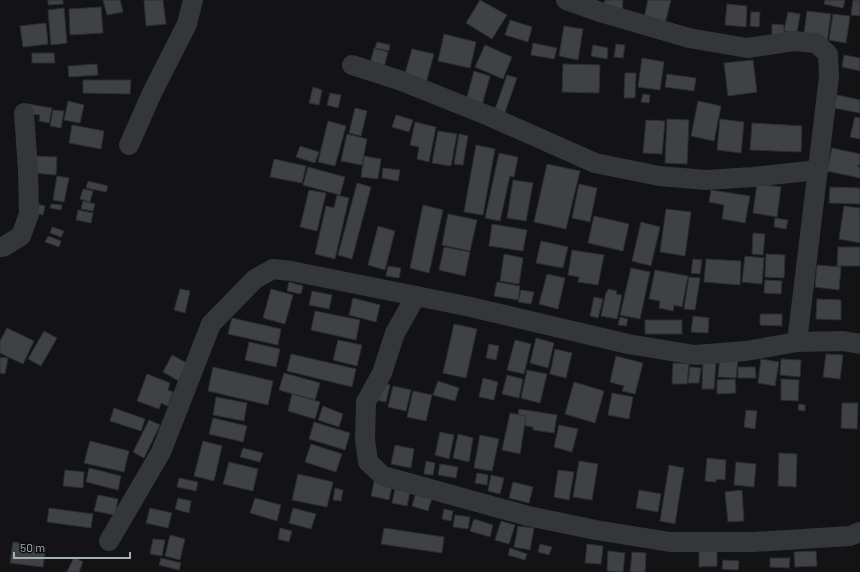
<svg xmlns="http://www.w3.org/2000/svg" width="860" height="572" font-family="Barlow,sans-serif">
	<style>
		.building { fill: #3f4245; stroke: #2d2e31 }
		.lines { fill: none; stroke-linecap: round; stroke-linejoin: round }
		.minor { stroke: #33373a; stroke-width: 20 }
	</style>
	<rect width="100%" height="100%" fill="#131315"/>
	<!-- building -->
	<g class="building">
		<path d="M48,0H63V4L48,5Z"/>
		<path d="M103,0H120L123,12L107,15Z"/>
		<path d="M144,0H163L166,24L146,26Z"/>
		<path d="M480,0L507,15L492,39L466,23Z"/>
		<path d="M605,0H623L622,14L603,11Z"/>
		<path d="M648,0H671L664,27L643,22Z"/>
		<path d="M825,0H845L843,8L824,4Z"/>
		<path d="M853,0H860V16L851,15Z"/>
		<path d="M727,4L747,6L746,27L725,25Z"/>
		<path d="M101,7L103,33L70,35L69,9Z"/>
		<path d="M64,8L67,43L51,45L48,10Z"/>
		<path d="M807,11L831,14L827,42L804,33Z"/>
		<path d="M751,12H760L759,27L750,26Z"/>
		<path d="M788,12L800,14L797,33L784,31Z"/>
		<path d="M833,14L850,16L846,43L829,40Z"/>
		<path d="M510,20L532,27L528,42L505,35Z"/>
		<path d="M46,23L48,44L23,47L20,26Z"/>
		<path d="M772,24L784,25V36H772Z"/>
		<path d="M564,26L583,29L578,60L559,56Z"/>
		<path d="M444,34L476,42L470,68L438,61Z"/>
		<path d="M377,42L390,45L389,51L375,48Z"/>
		<path d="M533,43L557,48L554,59L531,55Z"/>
		<path d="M616,44L625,45L623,58L614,57Z"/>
		<path d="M485,45L512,57L503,79L475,67Z"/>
		<path d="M593,45L608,48L607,59L591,56Z"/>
		<path d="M374,48L388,52L383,71L369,68Z"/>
		<path d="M412,49L434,54L426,83L404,77Z"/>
		<path d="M32,53H54L55,63H32Z"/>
		<path d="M844,55L860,58V71L842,67Z"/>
		<path d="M642,58L664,62L660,90L638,87Z"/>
		<path d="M753,60L757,92L728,96L724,63Z"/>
		<path d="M97,64L98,75L69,77L68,66Z"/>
		<path d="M563,64L600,65L599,93L562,92Z"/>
		<path d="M474,71L490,76L481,109L465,105Z"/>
		<path d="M625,73H636L635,98H624Z"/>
		<path d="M667,74L696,78L694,91L665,87Z"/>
		<path d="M507,75L517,78L503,118L493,115Z"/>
		<path d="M83,80H131L130,94L83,93Z"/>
		<path d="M313,87L322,90L319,105L309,103Z"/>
		<path d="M330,93L341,95L338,108L327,105Z"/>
		<path d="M643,94L650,95L649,103L641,102Z"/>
		<path d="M837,95L860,100V113L834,108Z"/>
		<path d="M68,101L84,105L80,123L64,120Z"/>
		<path d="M698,101L721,106L714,141L691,136Z"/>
		<path d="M28,104L52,108L49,123L39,121L40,115L27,113Z"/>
		<path d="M355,108L367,111L361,136L349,133Z"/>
		<path d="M53,110L64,111L61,128L50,126Z"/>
		<path d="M396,115L413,120L409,132L392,127Z"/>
		<path d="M855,117L860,118V139L850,137Z"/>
		<path d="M667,119L689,120L687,164L665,163Z"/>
		<path d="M720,119L744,122L741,153L717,150Z"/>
		<path d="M646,120L665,121L662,154L643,153Z"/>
		<path d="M328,121L346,126L335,166L318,162Z"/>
		<path d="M415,122L436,127L429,162L417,159L419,147L410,145Z"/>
		<path d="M752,123L802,126L801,152L750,150Z"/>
		<path d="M72,125L104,131L101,149L69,143Z"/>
		<path d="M438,131L457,134L451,166L432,163Z"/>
		<path d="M347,134L367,139L362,165L341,161Z"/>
		<path d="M459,134L468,136L463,165L454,164Z"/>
		<path d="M476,145L495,149L483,215L464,212Z"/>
		<path d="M300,146L319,152L315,163L296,157Z"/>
		<path d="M832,148L860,154V165H858V167H860V178L827,171Z"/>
		<path d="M499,153L518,157L514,177L510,176L500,221L485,218Z"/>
		<path d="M34,156L57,157L56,175L33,173Z"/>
		<path d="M364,156L381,159L378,179L361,177Z"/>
		<path d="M274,159L306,166L302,183L270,177Z"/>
		<path d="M547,164L580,171L566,229L534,222Z"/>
		<path d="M308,167L345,177L340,195L303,185Z"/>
		<path d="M383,168L400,170L398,181L382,178Z"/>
		<path d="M57,176L69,178L64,202L53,200Z"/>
		<path d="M513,180L533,183L526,221L507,218Z"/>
		<path d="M88,181L108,186L106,192L86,188Z"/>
		<path d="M357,183L371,187L352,259L338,255Z"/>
		<path d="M579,184L597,188L590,222L572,218Z"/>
		<path d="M757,184L781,187L777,217L753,213Z"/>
		<path d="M830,187L860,188V204L829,203Z"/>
		<path d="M83,189L93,191L90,202L80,199Z"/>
		<path d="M309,190L326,193L317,231L300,227Z"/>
		<path d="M711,190L750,196L745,223L722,219L724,205L709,202Z"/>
		<path d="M337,195L349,198L335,259L315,254L326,206L334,208Z"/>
		<path d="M83,201L95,204L93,211L81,209Z"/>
		<path d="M32,203L45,206L43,215L30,212Z"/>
		<path d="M51,204L62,205L61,210L50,208Z"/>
		<path d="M423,205L443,210L429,273L410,268Z"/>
		<path d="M844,206L860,208V243L839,239Z"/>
		<path d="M666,209L691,212L685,256L660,252Z"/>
		<path d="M78,210L93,213L91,223L76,220Z"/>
		<path d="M448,214L477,220L470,251L442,245Z"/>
		<path d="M594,216L629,224L623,251L588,243Z"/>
		<path d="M775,218L788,220L786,229L774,227Z"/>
		<path d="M641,222L660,227L651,266L632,261Z"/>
		<path d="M492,224L527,230L523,251L489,246Z"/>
		<path d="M378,226L395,231L385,270L368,265Z"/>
		<path d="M52,227L64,231L61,237L50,233Z"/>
		<path d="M753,233L765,234L763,255L752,254Z"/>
		<path d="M48,236L61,241L59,247L45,242Z"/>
		<path d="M541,241L568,247L563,268L536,263Z"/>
		<path d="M444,247L470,252L465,276L439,270Z"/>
		<path d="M838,247H860V266H837Z"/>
		<path d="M572,250L604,255L598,285L578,282L579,277L568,275Z"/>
		<path d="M504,254L523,258L519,284L500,281Z"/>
		<path d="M766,254L785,255L784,278L765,277Z"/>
		<path d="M745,256L764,258L762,284L742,282Z"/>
		<path d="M693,259L702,260L700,274L691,273Z"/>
		<path d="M706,259L741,261L740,285L704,282Z"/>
		<path d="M817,265L841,267L839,290L815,287Z"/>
		<path d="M388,266L401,268L399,278L386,276Z"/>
		<path d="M631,268L650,272L640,319L620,315Z"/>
		<path d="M655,270L688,276L682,307L674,305L673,311L659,308L660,301L649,299Z"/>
		<path d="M547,274L565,278L558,309L539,304Z"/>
		<path d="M689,277L700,278L695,310L684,309Z"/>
		<path d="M765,280L782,281L781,294L764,293Z"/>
		<path d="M289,282L303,286L301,294L287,291Z"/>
		<path d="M497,282L520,286L518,300L494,296Z"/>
		<path d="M180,289L190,291L185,313L174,310Z"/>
		<path d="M271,289L293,295L285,324L263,318Z"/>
		<path d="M608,289L617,291L616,294L622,295L617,319L601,316L606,292H607Z"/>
		<path d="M521,290L534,292L531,304L518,302Z"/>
		<path d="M312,291L332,295L329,309L309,305Z"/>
		<path d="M594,297L603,299L598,318L590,316Z"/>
		<path d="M353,298L380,305L376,322L349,315Z"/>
		<path d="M817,299L841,300V320L816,319Z"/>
		<path d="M315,311L360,320L356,340L311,330Z"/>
		<path d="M760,314H782V326L760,325Z"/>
		<path d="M693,316L709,318L708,333L691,332Z"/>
		<path d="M620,317L628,319L626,326L618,325Z"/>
		<path d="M232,318L281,329L278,345L228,334Z"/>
		<rect x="645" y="320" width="37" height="14"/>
		<path d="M454,324L477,329L466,378L443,373Z"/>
		<path d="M7,328L34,341L23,364L0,353V341Z"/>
		<path d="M44,331L57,338L41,366L28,359Z"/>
		<path d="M536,338L554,343L548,368L530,363Z"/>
		<path d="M338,340L362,345L357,366L333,360Z"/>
		<path d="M515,340L531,344L524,374L507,370Z"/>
		<path d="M249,342L280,349L276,367L245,360Z"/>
		<path d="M489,344L499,346L496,360L486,358Z"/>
		<path d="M555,349L572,353L566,378L550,374Z"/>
		<path d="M291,354L356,369L352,387L287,371Z"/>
		<path d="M826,354L843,355L840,379L823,377Z"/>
		<path d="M172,355L192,366L182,383L163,372Z"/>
		<path d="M616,356L643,363L635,394L622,391L624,386L610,382Z"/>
		<path d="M720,356L738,358L736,378L718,377Z"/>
		<path d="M0,357L8,358L5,374L0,373Z"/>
		<path d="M761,359L779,362L775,386L758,383Z"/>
		<path d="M781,359L801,360L800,377L780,375Z"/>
		<path d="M703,360L716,361L714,389H702Z"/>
		<path d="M673,363L689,364L687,384H672Z"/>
		<path d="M213,367L273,381L268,405L208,391Z"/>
		<path d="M690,367L701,368L699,383H688Z"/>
		<path d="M738,367H755L756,378H738Z"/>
		<path d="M527,370L547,374L540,403L521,398Z"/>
		<path d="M284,373L320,383L315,400L279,390Z"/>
		<path d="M147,374L170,383L168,390L173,392L168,406L161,403L159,409L137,401Z"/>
		<path d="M507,375L523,379L519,398L502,394Z"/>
		<path d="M483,378L498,382L494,400L479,397Z"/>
		<path d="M735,379L736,393L717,394V380Z"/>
		<path d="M781,379L799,380L798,401L781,400Z"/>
		<path d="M438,381L459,388L455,401L433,395Z"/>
		<path d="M379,382L390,385L386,402L375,400Z"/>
		<path d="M574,382L604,391L595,423L565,414Z"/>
		<path d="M393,386L411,390L406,411L388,407Z"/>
		<path d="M413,391L432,395L426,421L407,417Z"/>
		<path d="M612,393L633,397L629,419L608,415Z"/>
		<path d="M292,394L320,402L315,419L288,411Z"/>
		<path d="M216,397L247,403L244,421L213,415Z"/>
		<path d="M842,403H858L857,429L841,428Z"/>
		<path d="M799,404L805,405V411L798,410Z"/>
		<path d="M323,406L343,414L339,427L318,420Z"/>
		<path d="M114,408L145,419L141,431L110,421Z"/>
		<path d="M519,409L557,415L554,433L533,430V427L516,424Z"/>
		<path d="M746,410L757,411L755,429L744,427Z"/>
		<path d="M510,413L526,416L520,454L502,450Z"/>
		<path d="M213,418L247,426L243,442L209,434Z"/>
		<path d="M149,420L160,425L144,458L133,452Z"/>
		<path d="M314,422L350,433L345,450L309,439Z"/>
		<path d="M559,425L578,429L572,452L554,447Z"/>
		<path d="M440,432L454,435L449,459L435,455Z"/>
		<path d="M458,434L473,438L469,462L453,458Z"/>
		<path d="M480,435L499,439L492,471L474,468Z"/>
		<path d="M90,441L129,451L124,472L84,463Z"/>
		<path d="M203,441L222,446L214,481L194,476Z"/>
		<path d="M311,444L342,454L336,472L305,462Z"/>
		<path d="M395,445L414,449L411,468L391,464Z"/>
		<path d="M243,448L263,453L260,462L240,457Z"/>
		<path d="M779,453L797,454L796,487L778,486Z"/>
		<path d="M707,458L726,460L725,480L716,479V482L705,481Z"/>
		<path d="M426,461L435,463L433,475L424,474Z"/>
		<path d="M579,461L598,464L592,500L573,497Z"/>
		<path d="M229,462L258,469L253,491L223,484Z"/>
		<path d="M736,462L756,464L754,487L734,485Z"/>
		<path d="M440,464L458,467L456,478L438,475Z"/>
		<path d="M669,465L684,468L675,524L660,521Z"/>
		<path d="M89,468L121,476L118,490L86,482Z"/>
		<path d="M65,470L84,472L83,488L63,486Z"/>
		<path d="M558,470L574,472L569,500L554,497Z"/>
		<path d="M477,473L488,475L487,485L475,483Z"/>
		<path d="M298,474L333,482L327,507L292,500Z"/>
		<path d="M491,475L504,478L500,494L488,491Z"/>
		<path d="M179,478L198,482L196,491L177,487Z"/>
		<path d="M375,478L393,482L389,500L371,496Z"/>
		<path d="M513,482L533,487L529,503L509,498Z"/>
		<path d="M335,488L343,490L341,501L333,500Z"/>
		<path d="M395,489L410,492L407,506L392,503Z"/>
		<path d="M639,490L661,494L658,512L636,508Z"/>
		<path d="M742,490L744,521L728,522L725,492Z"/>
		<path d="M416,493L432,498L428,511L412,506Z"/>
		<path d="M98,495L118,499L115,515L94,511Z"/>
		<path d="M178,498L191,501L189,513L175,509Z"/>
		<path d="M255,498L281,505L277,521L250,513Z"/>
		<path d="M49,508L93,514L91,528L47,522Z"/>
		<path d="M150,508L172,513L168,528L146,523Z"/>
		<path d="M293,508L316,514L311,529L289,523Z"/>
		<path d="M444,509L453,511L451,521L442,519Z"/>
		<path d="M455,515L470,517L468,529L453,527Z"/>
		<path d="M474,519L493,525L490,537L470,531Z"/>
		<path d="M501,521L515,525L509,544L495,540Z"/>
		<path d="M518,526L534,528L530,550L514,547Z"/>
		<path d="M280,528L292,531L289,542L278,539Z"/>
		<path d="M384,528L444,537L442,553L381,544Z"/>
		<path d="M170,535L185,539L180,560L165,556Z"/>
		<path d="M153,539L165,540L162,556L150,554Z"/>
		<path d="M13,542L46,547L43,567L10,563Z"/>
		<path d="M540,544L552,547L549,555L538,552Z"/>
		<path d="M587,544L603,546L601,564L585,563Z"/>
		<path d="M510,548L527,554L525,560L508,555Z"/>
		<path d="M608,551L625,553L623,572L607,571Z"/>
		<path d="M717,551V566L699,567V552Z"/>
		<path d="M816,551L817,566L795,567L794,552Z"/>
		<path d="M632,552L646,553L645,572H630Z"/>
		<path d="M74,557L83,562L79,572H67Z"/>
		<path d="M161,558L181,563L179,570L159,565Z"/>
		<path d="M770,558H790L789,568L770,567Z"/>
		<path d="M723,560L739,561L738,570L722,569Z"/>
	</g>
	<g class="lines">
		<!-- minor -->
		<g class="minor">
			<path d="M566,0L603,13L689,38L747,48L794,41L816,43L828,54L829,77L797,342"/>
			<path d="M352,65L399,80L489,116L595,163L659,176L706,180L753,177L818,170"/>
			<path d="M129,145L152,93L187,24L193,0"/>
			<path d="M0,247H3L21,236L29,214L28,170L24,113"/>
			<path d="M416,296L395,333L382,373L366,402L365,439L368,462L383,476L528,516L596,530L670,542H753L850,536L860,532"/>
			<path d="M109,541L161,452L211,324L255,279L273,269L291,271L466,306L628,344L695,355L746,351L797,342L843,341L860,344"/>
		</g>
	</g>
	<!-- scale -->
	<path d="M14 552v6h116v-6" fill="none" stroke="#a3afb6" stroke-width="2"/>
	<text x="20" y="552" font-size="12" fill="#a3afb6" stroke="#0e0e10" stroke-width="3" paint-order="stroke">50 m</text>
</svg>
